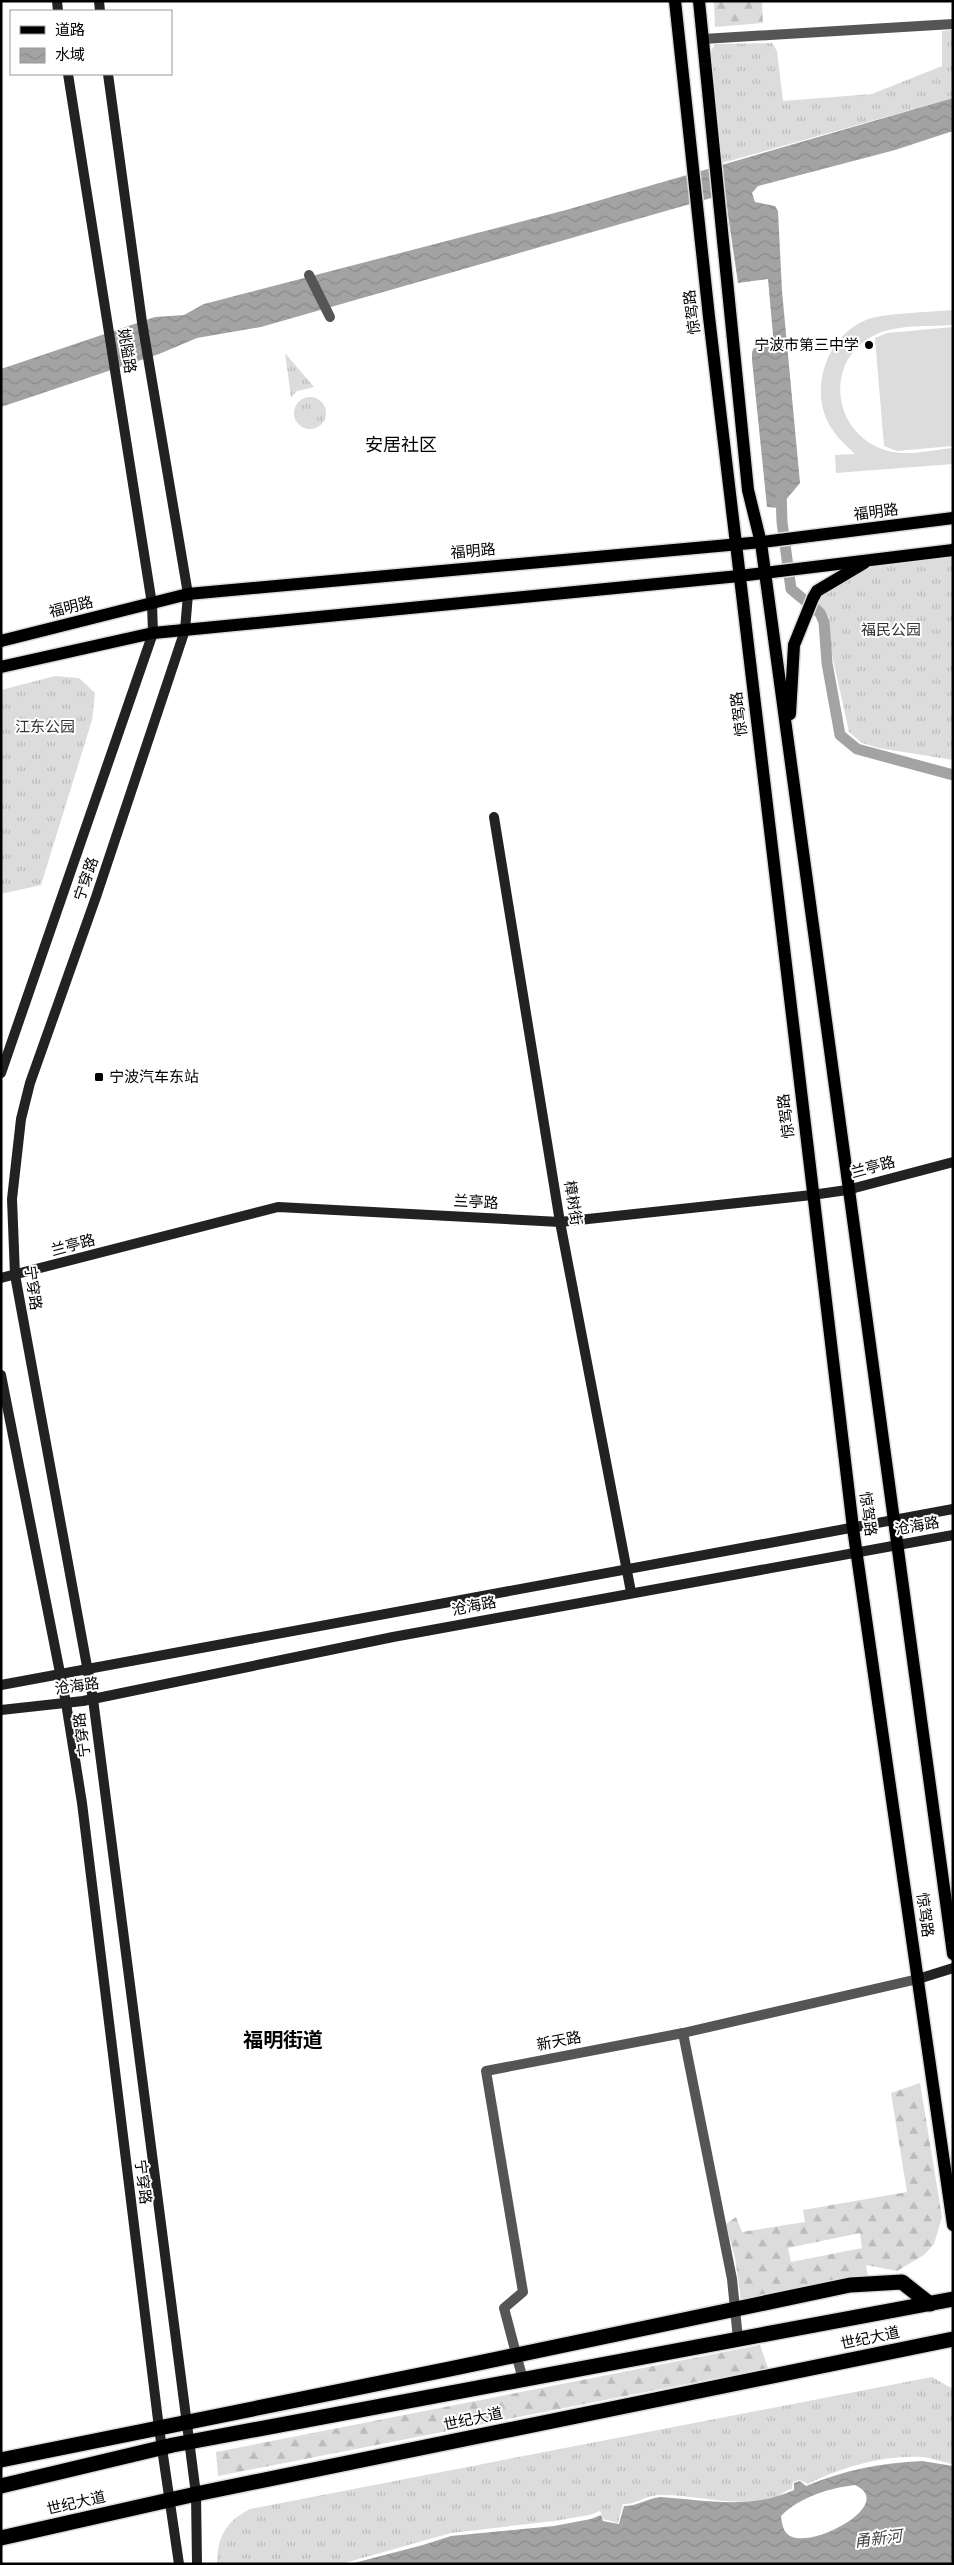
<svg xmlns="http://www.w3.org/2000/svg" width="954" height="2565" font-family="Rubik,'Noto Sans SC',sans-serif">
	<style>
		.grass { fill: url(#grass-tufts) }
		.forest { fill: url(#forest-firs); fill-rule: evenodd }
		.garden { fill: #dcdcdc }
		.water { fill: url(#water-waves); fill-rule: evenodd }
		.lines { fill: none; stroke-linecap: round; stroke-linejoin: round }
		.canal { stroke: #a3a3a3; stroke-width: 11 }
		.primary-casing { stroke: #dbdbdb; stroke-width: 15 }
		.highway-casing { stroke: #dbdbdb; stroke-width: 18 }
		.street { stroke: #555; stroke-width: 10 }
		.secondary { stroke: #222; stroke-width: 10 }
		.primary { stroke: #000; stroke-width: 12 }
		.highway { stroke: #000; stroke-width: 15 }
		.poi-dot { fill: #000; stroke: #fff; stroke-width: 2 }
		.labels { text-anchor: middle; stroke-width: 4; stroke-linejoin: round; paint-order: stroke }
		.street-label { font-size: 15px; fill: #000; stroke: #fff }
		.poi-label { font-size: 15px; fill: #000; stroke: #fff; text-anchor: end }
		.park-label { font-size: 15px; fill: #333; stroke: #fff }
		.water-label { font-size: 16px; font-style: italic; fill: #444; stroke: #fff }
		.quarter-label { font-size: 18px; fill: #000; stroke: #fff }
		.district-label { font-size: 20px; font-weight: bold; fill: #000; stroke: #fff }
	</style>
	<defs>
		<pattern id="grass-tufts" width="24" height="20" patternUnits="userSpaceOnUse" patternTransform="scale(1.25)"><rect width="24" height="20" fill="#dcdcdc"/><path d="M3 7l-1-3M5 7V3M7 7l1-3M15 17l-1-3M17 17v-4M19 17l1-3" fill="none" stroke="#bbb"/></pattern>
		<pattern id="forest-firs" width="22" height="20" patternUnits="userSpaceOnUse" patternTransform="scale(1.25)"><rect width="22" height="20" fill="#dcdcdc"/><path d="M5 1l3.5 6h-7zM16 11l3.5 6h-7z" fill="#bbb"/></pattern>
		<pattern id="water-waves" width="16" height="10" patternUnits="userSpaceOnUse" patternTransform="scale(1.25)"><rect width="16" height="10" fill="#a3a3a3"/><path d="M0 5q4-4 8 0t8 0" fill="none" stroke="#8b8b8b"/></pattern>
	</defs>
	<rect width="100%" height="100%" fill="#fff"/>
	<!-- grass -->
	<g class="grass">
		<path d="M953,30V98L722,163L708,57L715,44L772,43L777,51L783,101L872,94L942,66V31Z"/>
		<path d="M285,353L314,387L297,391L291,397Z"/>
		<circle cx="310" cy="413" r="16"/>
		<path d="M953,555V760L879,748L862,743L849,732L829,641V618L814,600L870,562Z"/>
		<path d="M55,676L79,678L95,693L92,720L41,885L1,894V690Z"/>
		<path d="M932,2377L953,2389V2464C943,2462 932,2458 922,2457C883,2455 842,2467 808,2484L800,2480L793,2482L792,2489C785,2490 781,2496 775,2497C737,2509 697,2494 659,2495C644,2496 639,2504 623,2504L618,2523L603,2519L600,2511L590,2515L554,2521L451,2533L341,2564H217C217,2537 226,2521 250,2509Z"/>
	</g>
	<!-- forest -->
	<g class="forest">
		<path d="M714,1H762L763,23L715,27Z"/>
		<path d="M920,2083L942,2217L934,2244L924,2255L897,2271L866,2265L868,2277L741,2300L735,2258L726,2224L736,2217L742,2232L805,2222L803,2210L907,2192L891,2093ZM860,2233L862,2248L791,2262L788,2248Z"/>
		<path d="M760,2345L768,2368L218,2476L216,2452Z"/>
	</g>
	<!-- garden -->
	<g class="garden">
		<path d="M953,310V325C929,327 899,324 877,334C824,357 830,432 885,450C905,457 932,450 953,448V464L836,473L835,455L855,454C847,446 838,439 832,429C808,392 825,337 866,320C881,313 933,312 953,310Z"/>
		<path d="M953,327V446L897,451L884,446L875,338L887,333Z"/>
	</g>
	<!-- water -->
	<g class="water">
		<path d="M953,98V131L895,150L758,186L752,193L755,202L775,206L778,211L782,291L800,483L779,508L767,507L752,360V352L754,348L774,346L768,279L738,283L725,194L261,327L197,338L159,354L1,407V369L155,317L184,315L204,304L566,210Z"/>
		<path d="M922,2461L953,2466V2564H350L423,2545L451,2536L554,2526L591,2519L601,2515L603,2521L619,2524L624,2506C637,2506 646,2499 660,2497C705,2500 751,2510 794,2490V2483L800,2481L806,2486C844,2470 881,2463 922,2461ZM855,2485C897,2504 813,2549 790,2536C783,2532 782,2524 781,2516C800,2497 829,2488 855,2485Z"/>
	</g>
	<g class="lines">
		<!-- canal -->
		<path class="canal" d="M781,492L782,522L791,589L820,613L824,622L827,663L840,735L857,749L953,775"/>
		<defs>
			<g id="primary">
				<path d="M675,1L709,317L853,1528L953,2225"/>
				<path d="M699,1L748,490L761,543L953,1954"/>
				<path d="M1,641L188,594L762,542L953,518"/>
				<path d="M1,667L153,633L739,576L953,550"/>
				<path d="M790,714L794,645L813,598L817,591L864,563"/>
			</g>
			<g id="highway">
				<path d="M1,2460C285,2404 567,2345 850,2285L902,2282L930,2304"/>
				<path d="M1,2486L173,2445L953,2299"/>
				<path d="M1,2538L196,2494L953,2339"/>
			</g>
		</defs>
		<!-- primary casing -->
		<use href="#primary" class="primary-casing"/>
		<!-- highway casing -->
		<use href="#highway" class="highway-casing"/>
		<!-- street -->
		<g class="street">
			<path d="M703,39L953,24"/>
			<path d="M309,275L330,317"/>
			<path d="M683,2033L732,2279L738,2339"/>
			<path d="M523,2380L504,2308L523,2292L486,2071L683,2033L918,1979"/>
		</g>
		<!-- secondary -->
		<g class="secondary">
			<path d="M57,1L58,11"/>
			<path d="M99,1L100,11"/>
			<path d="M108,74L142,322L188,594L185,630L96,897L30,1083L21,1119L12,1199L15,1275L93,1699L196,2494L197,2564"/>
			<path d="M494,817L560,1222L631,1592"/>
			<path d="M1,1073L153,633L152,604L68,74"/>
			<path d="M1,1278L278,1207L560,1222L812,1195L847,1190L953,1162"/>
			<path d="M1,1375L66,1703L82,1803L159,2428L179,2564"/>
			<path d="M1,1685L953,1509"/>
			<path d="M1,1710L83,1701L393,1637L953,1535"/>
			<path d="M918,1979L953,1968"/>
		</g>
		<!-- primary -->
		<use href="#primary" class="primary"/>
		<!-- highway -->
		<use href="#highway" class="highway"/>
	</g>
	<!-- markers -->
	<g class="poi-dot">
		<circle cx="869" cy="345" r="5"/>
		<rect x="94" y="1072" width="10" height="10" rx="2.5"/>
	</g>
	<g class="labels">
		<!-- street labels -->
		<g class="street-label">
			<text transform="translate(692 312) rotate(-97)" y="5">惊驾路</text>
			<text transform="translate(127 351) rotate(81)" y="5">姚隘路</text>
			<text transform="translate(876 512) rotate(-7)" y="5">福明路</text>
			<text transform="translate(473 551) rotate(-5)" y="5">福明路</text>
			<text transform="translate(71 607) rotate(-14)" y="5">福明路</text>
			<text transform="translate(739 714) rotate(-97)" y="5">惊驾路</text>
			<text transform="translate(86 879) rotate(-71)" y="5">宁穿路</text>
			<text transform="translate(786 1116) rotate(-97)" y="5">惊驾路</text>
			<text transform="translate(873 1167) rotate(-15)" y="5">兰亭路</text>
			<text transform="translate(476 1202) rotate(3)" y="5">兰亭路</text>
			<text transform="translate(573 1203) rotate(81)" y="5">樟树街</text>
			<text transform="translate(73 1245) rotate(-15)" y="5">兰亭路</text>
			<text transform="translate(33 1288) rotate(82)" y="5">宁穿路</text>
			<text transform="translate(868 1514) rotate(82)" y="5">惊驾路</text>
			<text transform="translate(917 1526) rotate(-10)" y="5">沧海路</text>
			<text transform="translate(474 1606) rotate(-11)" y="5">沧海路</text>
			<text transform="translate(77 1686) rotate(-8)" y="5">沧海路</text>
			<text transform="translate(82 1735) rotate(-97)" y="5">宁穿路</text>
			<text transform="translate(925 1915) rotate(82)" y="5">惊驾路</text>
			<text transform="translate(559 2041) rotate(-11)" y="5">新天路</text>
			<text transform="translate(143 2182) rotate(83)" y="5">宁穿路</text>
			<text transform="translate(870 2338) rotate(-12)" y="5">世纪大道</text>
			<text transform="translate(473 2419) rotate(-12)" y="5">世纪大道</text>
			<text transform="translate(76 2503) rotate(-13)" y="5">世纪大道</text>
		</g>
		<!-- poi labels -->
		<g class="poi-label">
			<text x="859" y="350">宁波市第三中学</text>
			<text x="109" y="1082" text-anchor="start">宁波汽车东站</text>
		</g>
		<!-- park labels -->
		<g class="park-label">
			<text x="891" y="635">福民公园</text>
			<text x="45" y="732">江东公园</text>
		</g>
		<!-- water labels -->
		<g class="water-label">
			<text transform="translate(878 2538) rotate(-7)" y="6">甬新河</text>
		</g>
		<!-- quarter labels -->
		<g class="quarter-label">
			<text x="401" y="451">安居社区</text>
		</g>
		<!-- district labels -->
		<g class="district-label">
			<text x="283" y="2047">福明街道</text>
		</g>
	</g>
	<!-- border -->
	<rect width="954" height="2565" fill="none" stroke="#000000" stroke-width="5"/>
	<!-- legend -->
	<rect x="10" y="10" width="162" height="65" fill="#ffffff" stroke="#999999"/>
	<rect x="20" y="26" width="25" height="8" fill="#000000" stroke="#999999"/>
	<text x="55" y="35" font-size="15" fill="#000000">道路</text>
	<rect x="20" y="48" width="25" height="15" fill="url(#water-waves)" stroke="#999999"/>
	<text x="55" y="60" font-size="15" fill="#000000">水域</text>
</svg>
